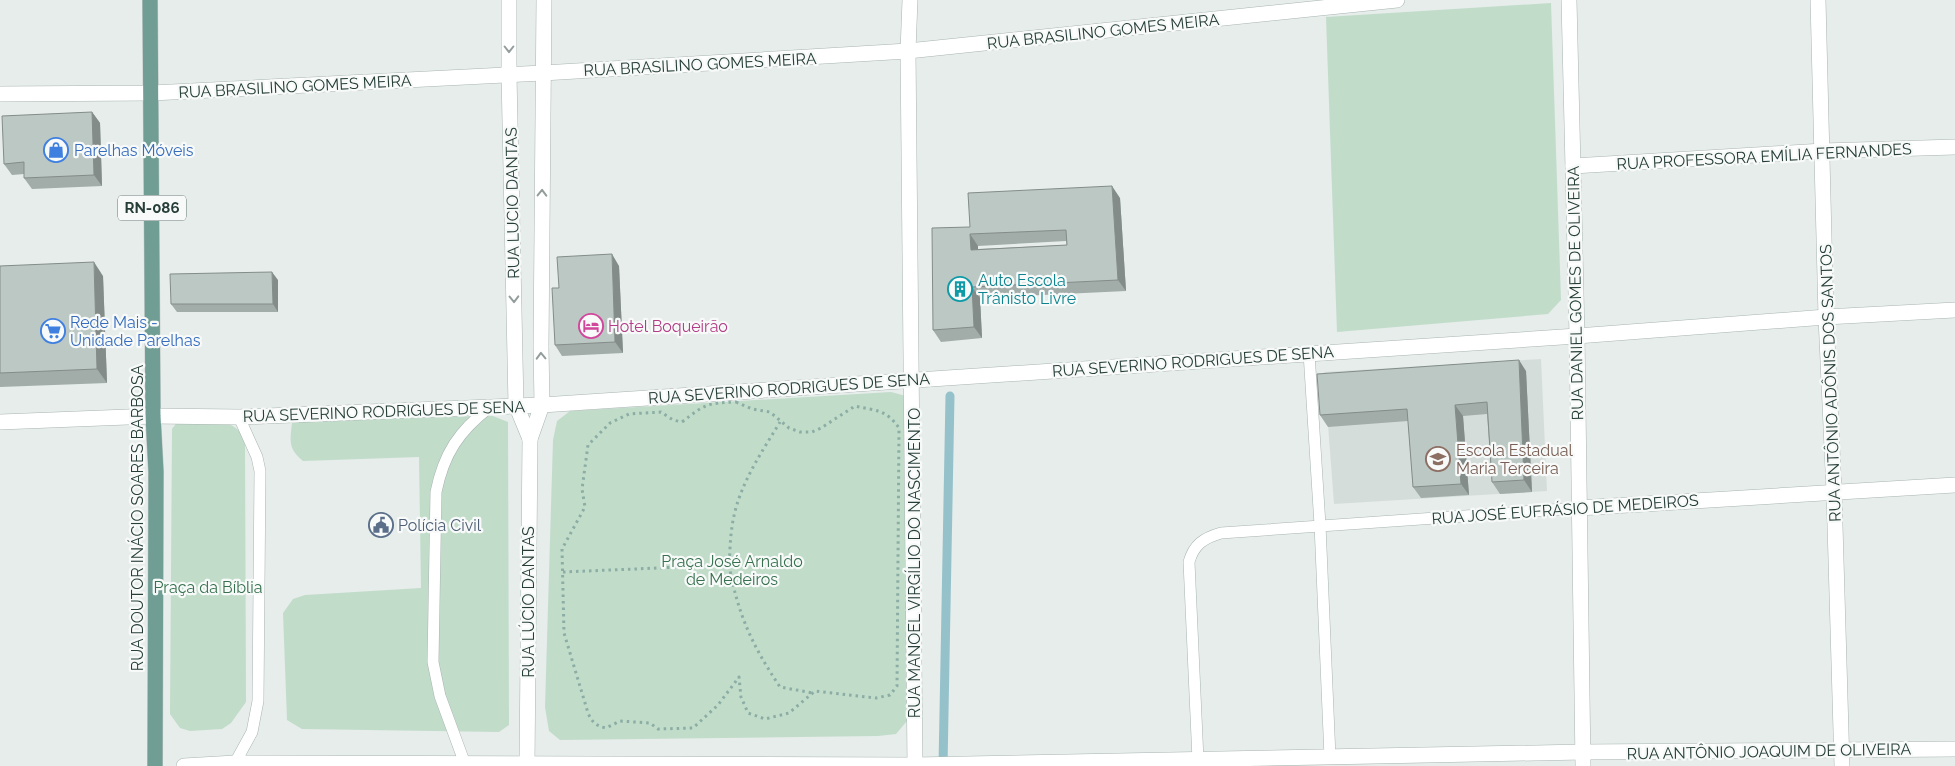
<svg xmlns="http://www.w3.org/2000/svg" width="1955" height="766" font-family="Raleway,sans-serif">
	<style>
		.built { fill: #d5ddda }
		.green { fill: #c2dcca }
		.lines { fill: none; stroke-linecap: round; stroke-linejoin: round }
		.stream { stroke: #95c1cb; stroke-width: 9 }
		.service-casing { stroke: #a9b5b2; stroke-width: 12 }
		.minor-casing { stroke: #a9b5b2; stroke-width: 16 }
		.tertiary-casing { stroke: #a9b5b2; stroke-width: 16 }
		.primary-casing { stroke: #c3c9c7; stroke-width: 16 }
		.path { stroke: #8bada4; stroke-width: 3; stroke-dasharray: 2.5 4; stroke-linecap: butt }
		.service { stroke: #fff; stroke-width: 11 }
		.minor { stroke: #fff; stroke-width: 15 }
		.tertiary { stroke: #fff; stroke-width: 15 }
		.primary { stroke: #709e94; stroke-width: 15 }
		.wall { fill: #a2aca9; fill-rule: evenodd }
		.shaded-wall { fill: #848c89 }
		.building { fill: #bcc8c4; stroke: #848c89; fill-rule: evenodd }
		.oneway { stroke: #939e9c }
		.labels { text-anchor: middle; stroke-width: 4.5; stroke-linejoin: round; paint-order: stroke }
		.shield { fill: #f7faf9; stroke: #657672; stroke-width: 1 }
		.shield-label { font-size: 15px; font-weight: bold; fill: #273e38 }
		.street-label { font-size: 16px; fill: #273e38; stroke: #f7faf9 }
		.shop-label { font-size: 16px; fill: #366cbe; stroke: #f7faf9; text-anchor: start }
		.culture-label { font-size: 16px; fill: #0d838f; stroke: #f7faf9; text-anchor: start }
		.hotel-label { font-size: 16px; fill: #b23c85; stroke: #f7faf9; text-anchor: start }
		.education-label { font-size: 16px; fill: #785e54; stroke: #f7faf9; text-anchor: start }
		.service-label { font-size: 16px; fill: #4e5e75; stroke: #f7faf9; text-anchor: start }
		.park-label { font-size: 16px; fill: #36704e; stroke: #f7faf9 }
	</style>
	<rect width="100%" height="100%" fill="#e6edeb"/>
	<!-- built -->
	<path class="built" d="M1541,359L1547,491L1334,504L1324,372Z"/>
	<!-- green -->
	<g class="green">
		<path d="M1551,3L1561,300L1548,314L1337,332L1326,17Z"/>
		<path d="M891,392L906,396L910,410L907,721L896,734L878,736L560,740L549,731L545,707L553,440L557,421L570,411Z"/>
		<path d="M493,416L508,422L509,725L499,732L302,729L287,720L283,613L293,599L305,595L421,588L419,457L303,461C288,449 290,441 292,423L297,418Z"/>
		<path d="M178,421C196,421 227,416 240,432C242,434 244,440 245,443L246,702L231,723L222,729L190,731L180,728L170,714L172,429Z"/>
	</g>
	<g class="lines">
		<!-- stream -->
		<path class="stream" d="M943,766L950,396"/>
		<defs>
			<g id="service">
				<path d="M1309,353L1320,525L1330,757"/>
				<path d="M1198,760L1189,562C1194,544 1204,538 1221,533L1579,508"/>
				<path d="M235,763L252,732L258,701L260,471L257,457L239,417"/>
				<path d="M465,764L440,696L433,662L436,492C444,453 459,431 490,407"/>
			</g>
			<g id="minor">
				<path d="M910,0L908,51L915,766"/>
				<path d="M1818,0L1826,317L1834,491L1842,766"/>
				<path d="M0,94L152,93L543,73L908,51L1397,0"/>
				<path d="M1573,166L1823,151L1955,147"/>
				<path d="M1577,336L1826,317L1955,310"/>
				<path d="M0,422L153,416"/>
				<path d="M1579,508L1955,485"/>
				<path d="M1583,752L1955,749"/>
			</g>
			<g id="tertiary">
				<path d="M509,0V75L516,405L530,439"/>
				<path d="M1569,0L1577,336L1583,766"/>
				<path d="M153,416L239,417L542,405L1577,336"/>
				<path d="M184,766L235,763L915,765L1583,752"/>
				<path d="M527,766L530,439L542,405L541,347L544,0"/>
			</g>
			<path id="primary" d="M150,0L153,416L156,472L155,766"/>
		</defs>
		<!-- service casing -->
		<use href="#service" class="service-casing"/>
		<!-- minor casing -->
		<use href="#minor" class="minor-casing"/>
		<!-- tertiary casing -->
		<use href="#tertiary" class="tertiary-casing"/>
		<!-- primary casing -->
		<use href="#primary" class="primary-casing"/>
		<!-- path -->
		<g class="path">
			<path d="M736,402L752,409L770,412L789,428L800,432H812L821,428L855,406C876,411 886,409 899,428L897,686L890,695L876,698L815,691L789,713L765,719L748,713L741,697L739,677L718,705L693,728L658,729L650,723L620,721L606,728C596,726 592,722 588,713L564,633L562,549L585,507L582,489L588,445L610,423L629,414L661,412L673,420L682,422C705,404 707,403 736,402Z"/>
			<path d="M729,565C738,615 752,645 780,687L813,693"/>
			<path d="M563,572L729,565C730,553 730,539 732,527C737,488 760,455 780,422"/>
		</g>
		<!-- service -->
		<use href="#service" class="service"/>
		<!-- minor -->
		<use href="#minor" class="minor"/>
		<!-- tertiary -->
		<use href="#tertiary" class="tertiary"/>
		<!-- primary -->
		<use href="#primary" class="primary"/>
	</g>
	<!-- wall -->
	<g class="wall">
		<path d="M92,112L100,123L102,186L32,189L24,178V174L12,175L4,164Z"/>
		<path d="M1120,198L1126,291L980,298L982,338L941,342L933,330L970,227ZM1066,241L1067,245L978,249V246Z"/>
		<path d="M0,266L103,276L107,383L0,387Z"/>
		<path d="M619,266L623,353L562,356L555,345L559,288Z"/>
		<path d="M278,280V312H177L171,304Z"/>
		<path d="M1526,371L1532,492L1500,494L1492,482L1487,414L1463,416L1469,495L1421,498L1413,487L1408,421L1328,427L1320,415Z"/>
	</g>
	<!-- shaded-wall -->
	<g class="shaded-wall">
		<path d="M92,112L100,123L102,186L94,175Z"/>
		<path d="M1112,186L1120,198L1126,291L1118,280Z"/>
		<path d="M970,234L978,246V261L971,250Z"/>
		<path d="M612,254L619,266L623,353L615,342Z"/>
		<path d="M94,262L103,276L107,383L97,369Z"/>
		<path d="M272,272L278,280V312L273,304Z"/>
		<path d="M972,287L980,298L982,338L974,327Z"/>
		<path d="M1519,360L1526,371L1532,492L1524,480Z"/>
		<path d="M1455,405L1463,416L1469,495L1461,484Z"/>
	</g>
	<!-- building -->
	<g class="building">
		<path d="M92,112L94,175L24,178V162L4,164L2,116Z"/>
		<path d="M1112,186L1118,280L972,287L974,327L933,330L932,228L970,227L968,193ZM1066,230L1067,245L971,250L970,234Z"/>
		<path d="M612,254L615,342L555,345L552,288H559L557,257Z"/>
		<path d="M94,262L97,369L0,373V266Z"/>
		<path d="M272,272L273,304H171L170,274Z"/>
		<path d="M1519,360L1524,480L1492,482L1487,402L1455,405L1461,484L1413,487L1407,409L1320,415L1317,374Z"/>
	</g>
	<!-- one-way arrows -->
	<defs><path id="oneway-chevron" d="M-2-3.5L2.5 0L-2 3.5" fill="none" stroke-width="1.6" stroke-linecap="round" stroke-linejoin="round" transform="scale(1.25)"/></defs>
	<g class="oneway">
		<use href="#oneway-chevron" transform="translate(509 49) rotate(90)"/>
		<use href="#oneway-chevron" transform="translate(542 193) rotate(-89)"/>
		<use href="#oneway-chevron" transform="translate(514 299) rotate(89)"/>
		<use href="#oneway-chevron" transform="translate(541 356) rotate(-92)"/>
	</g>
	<!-- icons -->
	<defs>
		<symbol id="shop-ring" viewBox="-11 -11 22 22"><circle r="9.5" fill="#f7faf9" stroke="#3f7fe0" stroke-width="1.5"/><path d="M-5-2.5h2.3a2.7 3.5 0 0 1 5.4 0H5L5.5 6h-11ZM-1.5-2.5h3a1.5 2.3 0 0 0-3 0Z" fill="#3f7fe0"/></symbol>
		<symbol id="building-ring" viewBox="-11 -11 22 22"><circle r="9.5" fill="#f7faf9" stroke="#0f9aa8" stroke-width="1.5"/><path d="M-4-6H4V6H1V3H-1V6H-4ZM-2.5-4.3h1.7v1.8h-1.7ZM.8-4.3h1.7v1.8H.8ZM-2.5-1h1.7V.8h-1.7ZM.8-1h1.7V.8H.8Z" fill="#0f9aa8"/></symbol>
		<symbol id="hotel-ring" viewBox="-11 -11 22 22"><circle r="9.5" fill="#f7faf9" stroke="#d1479c" stroke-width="1.5"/><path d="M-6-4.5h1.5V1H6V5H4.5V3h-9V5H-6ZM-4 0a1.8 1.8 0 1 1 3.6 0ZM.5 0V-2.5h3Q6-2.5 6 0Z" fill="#d1479c"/></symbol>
		<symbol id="supermarket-ring" viewBox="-11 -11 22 22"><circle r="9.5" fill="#f7faf9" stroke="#3f7fe0" stroke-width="1.5"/><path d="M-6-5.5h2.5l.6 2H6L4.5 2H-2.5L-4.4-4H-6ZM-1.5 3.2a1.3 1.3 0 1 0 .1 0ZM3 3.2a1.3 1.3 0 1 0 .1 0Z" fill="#3f7fe0"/></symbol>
		<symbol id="school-ring" viewBox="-11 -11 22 22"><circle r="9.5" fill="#f7faf9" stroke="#8d6e63" stroke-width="1.5"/><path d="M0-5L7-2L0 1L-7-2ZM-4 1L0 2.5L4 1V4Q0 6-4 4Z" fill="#8d6e63"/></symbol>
		<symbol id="civic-ring" viewBox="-11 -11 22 22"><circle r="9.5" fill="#f7faf9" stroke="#5c6f8a" stroke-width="1.5"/><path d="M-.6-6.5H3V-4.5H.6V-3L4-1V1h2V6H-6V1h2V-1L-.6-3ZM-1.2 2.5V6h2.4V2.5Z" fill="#5c6f8a"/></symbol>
	</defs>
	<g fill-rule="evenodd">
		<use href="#shop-ring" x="42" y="136" width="28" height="28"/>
		<use href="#building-ring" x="946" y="275" width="28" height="28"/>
		<use href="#hotel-ring" x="577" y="312" width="28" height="28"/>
		<use href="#supermarket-ring" x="39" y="317" width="28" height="28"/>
		<use href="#school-ring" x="1424" y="445" width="28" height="28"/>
		<use href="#civic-ring" x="367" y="511" width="28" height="28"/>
	</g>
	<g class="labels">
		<!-- shield labels -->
		<rect class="shield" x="118" y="195.5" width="68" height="25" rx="4"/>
		<g class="shield-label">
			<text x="152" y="213">RN-086</text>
		</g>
		<!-- street labels -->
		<g class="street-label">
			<text transform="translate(1103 31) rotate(-6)" y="6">RUA BRASILINO GOMES MEIRA</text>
			<text transform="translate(700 64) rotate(-3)" y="6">RUA BRASILINO GOMES MEIRA</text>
			<text transform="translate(295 86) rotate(-3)" y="6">RUA BRASILINO GOMES MEIRA</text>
			<text transform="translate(1764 156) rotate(-3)" y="6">RUA PROFESSORA EMÍLIA FERNANDES</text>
			<text transform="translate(512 203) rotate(-91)" y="6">RUA LUCIO DANTAS</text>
			<text transform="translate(1575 293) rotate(-91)" y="6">RUA DANIEL GOMES DE OLIVEIRA</text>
			<text transform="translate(1193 361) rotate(-4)" y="6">RUA SEVERINO RODRIGUES DE SENA</text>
			<text transform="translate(1830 383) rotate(-92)" y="6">RUA ANTÔNIO ADÔNIS DOS SANTOS</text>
			<text transform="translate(789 388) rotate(-4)" y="6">RUA SEVERINO RODRIGUES DE SENA</text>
			<text transform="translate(384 411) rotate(-2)" y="6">RUA SEVERINO RODRIGUES DE SENA</text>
			<text transform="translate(1565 509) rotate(-4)" y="6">RUA JOSÉ EUFRÁSIO DE MEDEIROS</text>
			<text transform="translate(137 518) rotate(-90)" y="6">RUA DOUTOR INÁCIO SOARES BARBOSA</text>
			<text transform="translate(914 563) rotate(-90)" y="6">RUA MANOEL VIRGÍLIO DO NASCIMENTO</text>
			<text transform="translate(528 602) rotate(-90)" y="6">RUA LÚCIO DANTAS</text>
			<text transform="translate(1769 751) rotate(-1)" y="6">RUA ANTÔNIO JOAQUIM DE OLIVEIRA</text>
		</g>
		<!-- shop labels -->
		<g class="shop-label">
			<text x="74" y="156">Parelhas Móveis</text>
			<text x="70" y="328">Rede Mais -<tspan x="70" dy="18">Unidade Parelhas</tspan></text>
		</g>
		<!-- culture labels -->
		<g class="culture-label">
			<text x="978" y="286">Auto Escola<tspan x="978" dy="18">Trânisto Livre</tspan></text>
		</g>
		<!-- hotel labels -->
		<g class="hotel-label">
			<text x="608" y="332">Hotel Boqueirão</text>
		</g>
		<!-- education labels -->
		<g class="education-label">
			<text x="1456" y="456">Escola Estadual<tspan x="1456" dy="18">Maria Terceira</tspan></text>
		</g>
		<!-- service labels -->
		<g class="service-label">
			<text x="398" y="531">Polícia Civil</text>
		</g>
		<!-- park labels -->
		<g class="park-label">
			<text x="732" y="567">Praça José Arnaldo<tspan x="732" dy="18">de Medeiros</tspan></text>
			<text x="208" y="593">Praça da Bíblia</text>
		</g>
	</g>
</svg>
